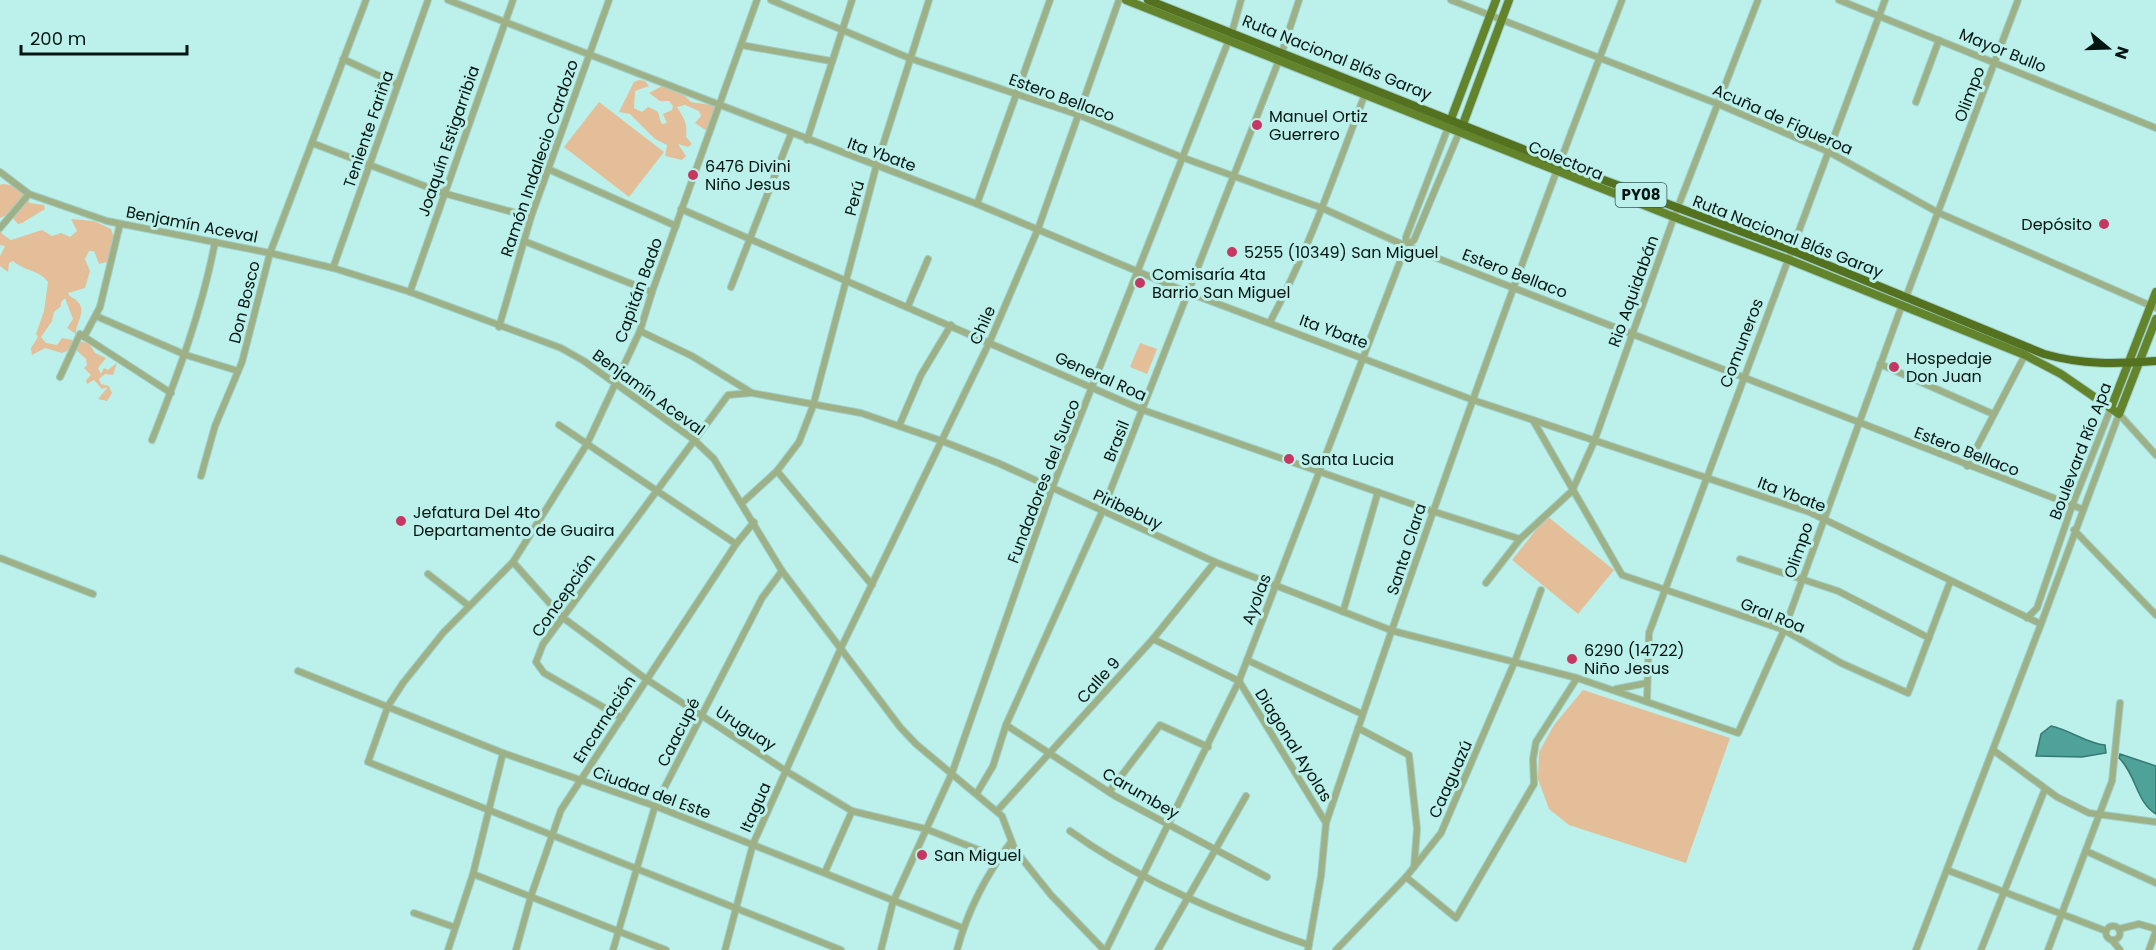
<svg xmlns="http://www.w3.org/2000/svg" width="2156" height="950" font-family="Poppins,sans-serif">
	<style>
		.green { fill: #e3be98 }
		.water { fill: #4ea29a; stroke: #377872; stroke-width: 1.5 }
		.lines { fill: none; stroke-linecap: round; stroke-linejoin: round }
		.minor-casing { stroke: #9ecec8; stroke-width: 8 }
		.major-casing { stroke: #9ecec8; stroke-width: 10 }
		.highway-casing { stroke: #9ecec8; stroke-width: 10 }
		.minor { stroke: #9eb186; stroke-width: 6 }
		.major { stroke: #64842c; stroke-width: 8 }
		.highway { stroke: #53711e; stroke-width: 8 }
		.poi-dot { fill: #c63862; stroke: #bcf1eb; stroke-width: 2 }
		.labels { text-anchor: middle; stroke-width: 6; stroke-linejoin: round; paint-order: stroke }
		.shield { fill: #bcf1eb; stroke: #3a5754; stroke-width: 1.5 }
		.shield-label { font-size: 15px; font-weight: bold; fill: #021513 }
		.street-label { font-size: 16px; fill: #021513; stroke: #bcf1eb }
		.poi-label { font-size: 16px; fill: #021513; stroke: #bcf1eb; text-anchor: start }
	</style>
	<rect width="100%" height="100%" fill="#bcf1eb"/>
	<!-- green -->
	<g class="green">
		<path d="M639,80L645,81L649,86L635,91L634,108L642,112L648,107C663,113 656,112 662,124L667,123L663,114L672,110L673,106L669,101H660L649,93L662,86L685,96L691,102L717,106L707,131L695,123L701,116L699,111L685,105L677,107C683,117 688,123 686,137L692,144L688,147L678,144L686,156L682,160L665,156L667,145L655,139L630,114L619,112L634,82Z"/>
		<path d="M599,102L664,152L629,197L564,147Z"/>
		<path d="M2,184C22,185 21,192 30,203L44,205L45,209L22,223L18,224L9,214L0,218V185Z"/>
		<path d="M71,219L94,221L111,229L114,238L111,261L99,264L94,251H89L85,259L90,271L85,288L68,293C71,299 74,297 78,302C87,311 75,324 76,334L67,328L73,319L65,298L61,302V306L54,312L52,321L41,337L46,343L57,345L62,338L89,343L95,353L106,358L98,368L101,374L104,368L108,370L117,363L113,375L105,374L99,379L101,384L109,386L112,393L107,401L98,399L108,387L102,389L94,380L87,384L86,380L91,375L84,368L87,365L86,359L74,348L62,353L45,348L32,355L31,348L38,337L36,334L44,311L48,282C40,270 24,271 13,261L9,263L8,272L0,266V256L5,246L0,245V226L2,234L11,240L42,230L52,236L61,233L70,237L77,231Z"/>
		<path d="M1140,343L1157,349L1147,374L1130,367Z"/>
		<path d="M1547,516L1614,570L1578,614L1512,560Z"/>
		<path d="M1583,690L1730,738L1686,863L1569,825L1549,809L1538,779L1539,752L1554,725Z"/>
	</g>
	<!-- water -->
	<g class="water">
		<path d="M2051,726C2070,730 2088,744 2105,745L2106,753L2082,757L2036,756L2041,734Z"/>
		<path d="M2120,754L2156,766V814C2136,802 2136,774 2119,758Z"/>
	</g>
	<g class="lines">
		<defs>
			<g id="minor">
				<path d="M448,0L977,204L1189,293L1473,400L1809,512L2041,624"/>
				<path d="M757,0L652,292L640,331L587,444L513,562L443,633L403,683L388,706L368,762L841,950"/>
				<path d="M771,0L909,58L1079,115L1181,157L1322,208L1406,246L2082,509"/>
				<path d="M1451,0L1718,104L1827,151L1939,213L2156,308"/>
				<path d="M1839,0L2156,128"/>
				<path d="M741,45L831,61"/>
				<path d="M1282,52L1299,0"/>
				<path d="M343,59L397,84"/>
				<path d="M1916,102L1939,40"/>
				<path d="M807,140L852,0"/>
				<path d="M312,143L443,193L531,217"/>
				<path d="M548,169L676,226"/>
				<path d="M0,172L29,194L107,221L270,253L333,268L410,292L561,348L584,361L693,439L714,459L782,571L900,727L916,744L1002,816L1015,850L1051,895L1104,950"/>
				<path d="M977,204L1050,0"/>
				<path d="M681,209L1143,410L1432,511L1520,539"/>
				<path d="M0,228L29,194"/>
				<path d="M524,241L652,292"/>
				<path d="M1406,246L1414,240L1461,128"/>
				<path d="M333,268L428,0"/>
				<path d="M731,287L791,134"/>
				<path d="M410,292L513,0"/>
				<path d="M1906,297L2018,0"/>
				<path d="M908,306L928,259"/>
				<path d="M96,316L186,355L238,371"/>
				<path d="M1270,322C1309,249 1336,171 1365,94"/>
				<path d="M499,327L531,217L609,0"/>
				<path d="M640,331L692,356L752,393L861,413L942,441L998,463L1215,562L1393,631L1577,678L1738,733L1784,630L1902,305"/>
				<path d="M84,337L100,307L120,224"/>
				<path d="M1880,364L1993,414"/>
				<path d="M60,377L80,334L171,393"/>
				<path d="M1534,422L1622,575L1784,630L1841,663L1908,693L1950,582"/>
				<path d="M559,425L736,544"/>
				<path d="M899,426L921,375L951,325"/>
				<path d="M152,440C178,374 202,311 215,242"/>
				<path d="M1967,466L2025,355"/>
				<path d="M777,471L872,585"/>
				<path d="M201,476L215,426L242,362L270,253L366,0"/>
				<path d="M742,503L777,471L799,442L813,406L876,167L929,0"/>
				<path d="M2074,530L2156,615"/>
				<path d="M0,558L93,594"/>
				<path d="M1740,559L1838,591L1929,638"/>
				<path d="M513,562L562,617L646,679L786,771L852,811L926,829L999,858"/>
				<path d="M428,574L469,606"/>
				<path d="M1486,583L1520,539L1572,491L1594,442L1674,217L1758,0"/>
				<path d="M1343,612L1378,492"/>
				<path d="M2027,618L2037,608L2072,506L2111,408"/>
				<path d="M1153,639L1239,681"/>
				<path d="M1247,660L1362,714"/>
				<path d="M298,671L503,753L655,806L963,928"/>
				<path d="M1239,681L1326,823"/>
				<path d="M1616,689L1647,683"/>
				<path d="M1647,700L1649,633L1885,0"/>
				<path d="M622,718L544,673L536,662L543,644L728,395L751,393"/>
				<path d="M1006,725L1115,796L1267,877"/>
				<path d="M1358,728L1409,755L1417,829L1414,867"/>
				<path d="M1993,750L2057,797L2089,813L2156,822"/>
				<path d="M1109,792L1160,725L1208,747"/>
				<path d="M977,793L993,766L1006,725L1102,512L1279,60"/>
				<path d="M997,811L1153,639L1215,562"/>
				<path d="M1070,831C1139,881 1229,918 1309,945"/>
				<path d="M2086,851L2156,883"/>
				<path d="M1947,870L2106,931"/>
				<path d="M825,872L852,811"/>
				<path d="M473,874L666,950"/>
				<path d="M1406,877L1456,918L1534,784L1533,759L1536,742L1577,678"/>
				<path d="M414,913L454,927"/>
				<circle cx="2113" cy="933" r="7"/>
				<path d="M2119,929L2139,924L2156,929"/>
				<path d="M2112,940L2120,950"/>
				<path d="M448,950L473,874L503,753"/>
				<path d="M516,950L531,896L561,810L736,544L754,522"/>
				<path d="M613,950L655,806L762,598L782,571"/>
				<path d="M725,950L753,844L841,648L990,341L1038,229L1119,0"/>
				<path d="M881,950L893,902L952,773L1052,488L1232,32L1241,0"/>
				<path d="M957,950C967,912 987,873 1011,842"/>
				<path d="M1106,950L1239,681L1406,246V237L1449,125"/>
				<path d="M1158,950L1246,796"/>
				<path d="M1308,950L1321,876L1326,823C1419,547 1516,272 1622,0"/>
				<path d="M1336,950L1406,877L1441,833L1515,661L1541,590"/>
				<path d="M1916,950L2041,624L2119,414L2156,455"/>
				<path d="M1981,950L2045,789"/>
				<path d="M2048,950L2112,781L2120,703"/>
				<path d="M2149,950L2156,931"/>
			</g>
			<g id="major">
				<path d="M1126,0L1674,217L1787,259L2025,355L2061,374L2119,414L2156,319"/>
				<path d="M1451,119L1496,0"/>
				<path d="M1463,124L1509,0"/>
				<path d="M2111,408L2156,292"/>
			</g>
			<path id="highway" d="M1148,0L1558,163L1791,250L2044,354C2083,365 2117,364 2156,361"/>
		</defs>
		<!-- minor casing -->
		<use href="#minor" class="minor-casing"/>
		<!-- major casing -->
		<use href="#major" class="major-casing"/>
		<!-- highway casing -->
		<use href="#highway" class="highway-casing"/>
		<!-- minor -->
		<use href="#minor" class="minor"/>
		<!-- major -->
		<use href="#major" class="major"/>
		<!-- highway -->
		<use href="#highway" class="highway"/>
	</g>
	<!-- markers -->
	<g class="poi-dot">
		<circle cx="1257" cy="125" r="6"/>
		<circle cx="693" cy="175" r="6"/>
		<circle cx="2104" cy="224" r="6"/>
		<circle cx="1232" cy="252" r="6"/>
		<circle cx="1140" cy="283" r="6"/>
		<circle cx="1894" cy="367" r="6"/>
		<circle cx="1289" cy="459" r="6"/>
		<circle cx="401" cy="521" r="6"/>
		<circle cx="1572" cy="659" r="6"/>
		<circle cx="922" cy="855" r="6"/>
	</g>
	<g class="labels">
		<!-- shield labels -->
		<rect class="shield" x="1615.5" y="183" width="51" height="24" rx="4.5"/>
		<g class="shield-label">
			<text x="1641" y="200">PY08</text>
		</g>
		<!-- street labels -->
		<g class="street-label">
			<text transform="translate(2003 50) rotate(22)" y="6">Mayor Bullo</text>
			<text transform="translate(1337 57) rotate(22)" y="6">Ruta Nacional Blás Garay</text>
			<text transform="translate(1969 94) rotate(-69)" y="6">Olimpo</text>
			<text transform="translate(1062 97) rotate(20)" y="6">Estero Bellaco</text>
			<text transform="translate(1783 119) rotate(24)" y="6">Acuña de Figueroa</text>
			<text transform="translate(368 129) rotate(-71)" y="6">Teniente Fariña</text>
			<text transform="translate(448 141) rotate(-71)" y="6">Joaquín Estigarribia</text>
			<text transform="translate(882 154) rotate(20)" y="6">Ita Ybate</text>
			<text transform="translate(539 158) rotate(-71)" y="6">Ramón Indalecio Cardozo</text>
			<text transform="translate(1566 160) rotate(22)" y="6">Colectora</text>
			<text transform="translate(854 198) rotate(-75)" y="6">Perú</text>
			<text transform="translate(192 224) rotate(11)" y="6">Benjamín Aceval</text>
			<text transform="translate(1788 236) rotate(21)" y="6">Ruta Nacional Blás Garay</text>
			<text transform="translate(1515 273) rotate(21)" y="6">Estero Bellaco</text>
			<text transform="translate(638 290) rotate(-70)" y="6">Capitán Bado</text>
			<text transform="translate(1633 291) rotate(-70)" y="6">Rio Aquidabán</text>
			<text transform="translate(244 302) rotate(-76)" y="6">Don Bosco</text>
			<text transform="translate(982 325) rotate(-66)" y="6">Chile</text>
			<text transform="translate(1334 331) rotate(20)" y="6">Ita Ybate</text>
			<text transform="translate(1741 343) rotate(-69)" y="6">Comuneros</text>
			<text transform="translate(1101 376) rotate(24)" y="6">General Roa</text>
			<text transform="translate(649 392) rotate(36)" y="6">Benjamín Aceval</text>
			<text transform="translate(1116 441) rotate(-68)" y="6">Brasil</text>
			<text transform="translate(1967 451) rotate(21)" y="6">Estero Bellaco</text>
			<text transform="translate(2080 451) rotate(-69)" y="6">Boulevard Río Apa</text>
			<text transform="translate(1043 481) rotate(-69)" y="6">Fundadores del Surco</text>
			<text transform="translate(1792 494) rotate(21)" y="6">Ita Ybate</text>
			<text transform="translate(1128 509) rotate(25)" y="6">Piribebuy</text>
			<text transform="translate(1406 549) rotate(-72)" y="6">Santa Clara</text>
			<text transform="translate(1798 550) rotate(-71)" y="6">Olimpo</text>
			<text transform="translate(563 595) rotate(-55)" y="6">Concepción</text>
			<text transform="translate(1256 599) rotate(-69)" y="6">Ayolas</text>
			<text transform="translate(1773 615) rotate(22)" y="6">Gral Roa</text>
			<text transform="translate(1098 680) rotate(-48)" y="6">Calle 9</text>
			<text transform="translate(604 719) rotate(-57)" y="6">Encarnación</text>
			<text transform="translate(746 728) rotate(33)" y="6">Uruguay</text>
			<text transform="translate(678 732) rotate(-63)" y="6">Caacupé</text>
			<text transform="translate(1294 745) rotate(58)" y="6">Diagonal Ayolas</text>
			<text transform="translate(1450 779) rotate(-66)" y="6">Caaguazú</text>
			<text transform="translate(652 792) rotate(20)" y="6">Ciudad del Este</text>
			<text transform="translate(1141 793) rotate(30)" y="6">Carumbey</text>
			<text transform="translate(755 807) rotate(-66)" y="6">Itagua</text>
		</g>
		<!-- poi labels -->
		<g class="poi-label">
			<text x="1269" y="122">Manuel Ortiz<tspan x="1269" dy="18">Guerrero</tspan></text>
			<text x="705" y="172">6476 Divini<tspan x="705" dy="18">Niño Jesus</tspan></text>
			<text x="2092" y="230" text-anchor="end">Depósito</text>
			<text x="1244" y="258">5255 (10349) San Miguel</text>
			<text x="1152" y="280">Comisaría 4ta<tspan x="1152" dy="18">Barrio San Miguel</tspan></text>
			<text x="1906" y="364">Hospedaje<tspan x="1906" dy="18">Don Juan</tspan></text>
			<text x="1301" y="465">Santa Lucia</text>
			<text x="413" y="518">Jefatura Del 4to<tspan x="413" dy="18">Departamento de Guaira</tspan></text>
			<text x="1584" y="656">6290 (14722)<tspan x="1584" dy="18">Niño Jesus</tspan></text>
			<text x="934" y="861">San Miguel</text>
		</g>
	</g>
	<!-- north arrow -->
	<g transform="translate(2108 48) rotate(109)" stroke="#bcf1eb" stroke-width="4.5" paint-order="stroke">
	<path d="M0-4.5L10 22L0 15L-10 22Z" fill="#021513"/>
	<text y="-9" font-size="16" font-weight="bold" text-anchor="middle" fill="#021513">N</text>
	</g>
	<!-- scale -->
	<path d="M21 45v9h166v-9" fill="none" stroke="#021513" stroke-width="3"/>
	<text x="30" y="45" font-size="18" fill="#021513" stroke="#bcf1eb" stroke-width="4.5" paint-order="stroke">200 m</text>
</svg>
